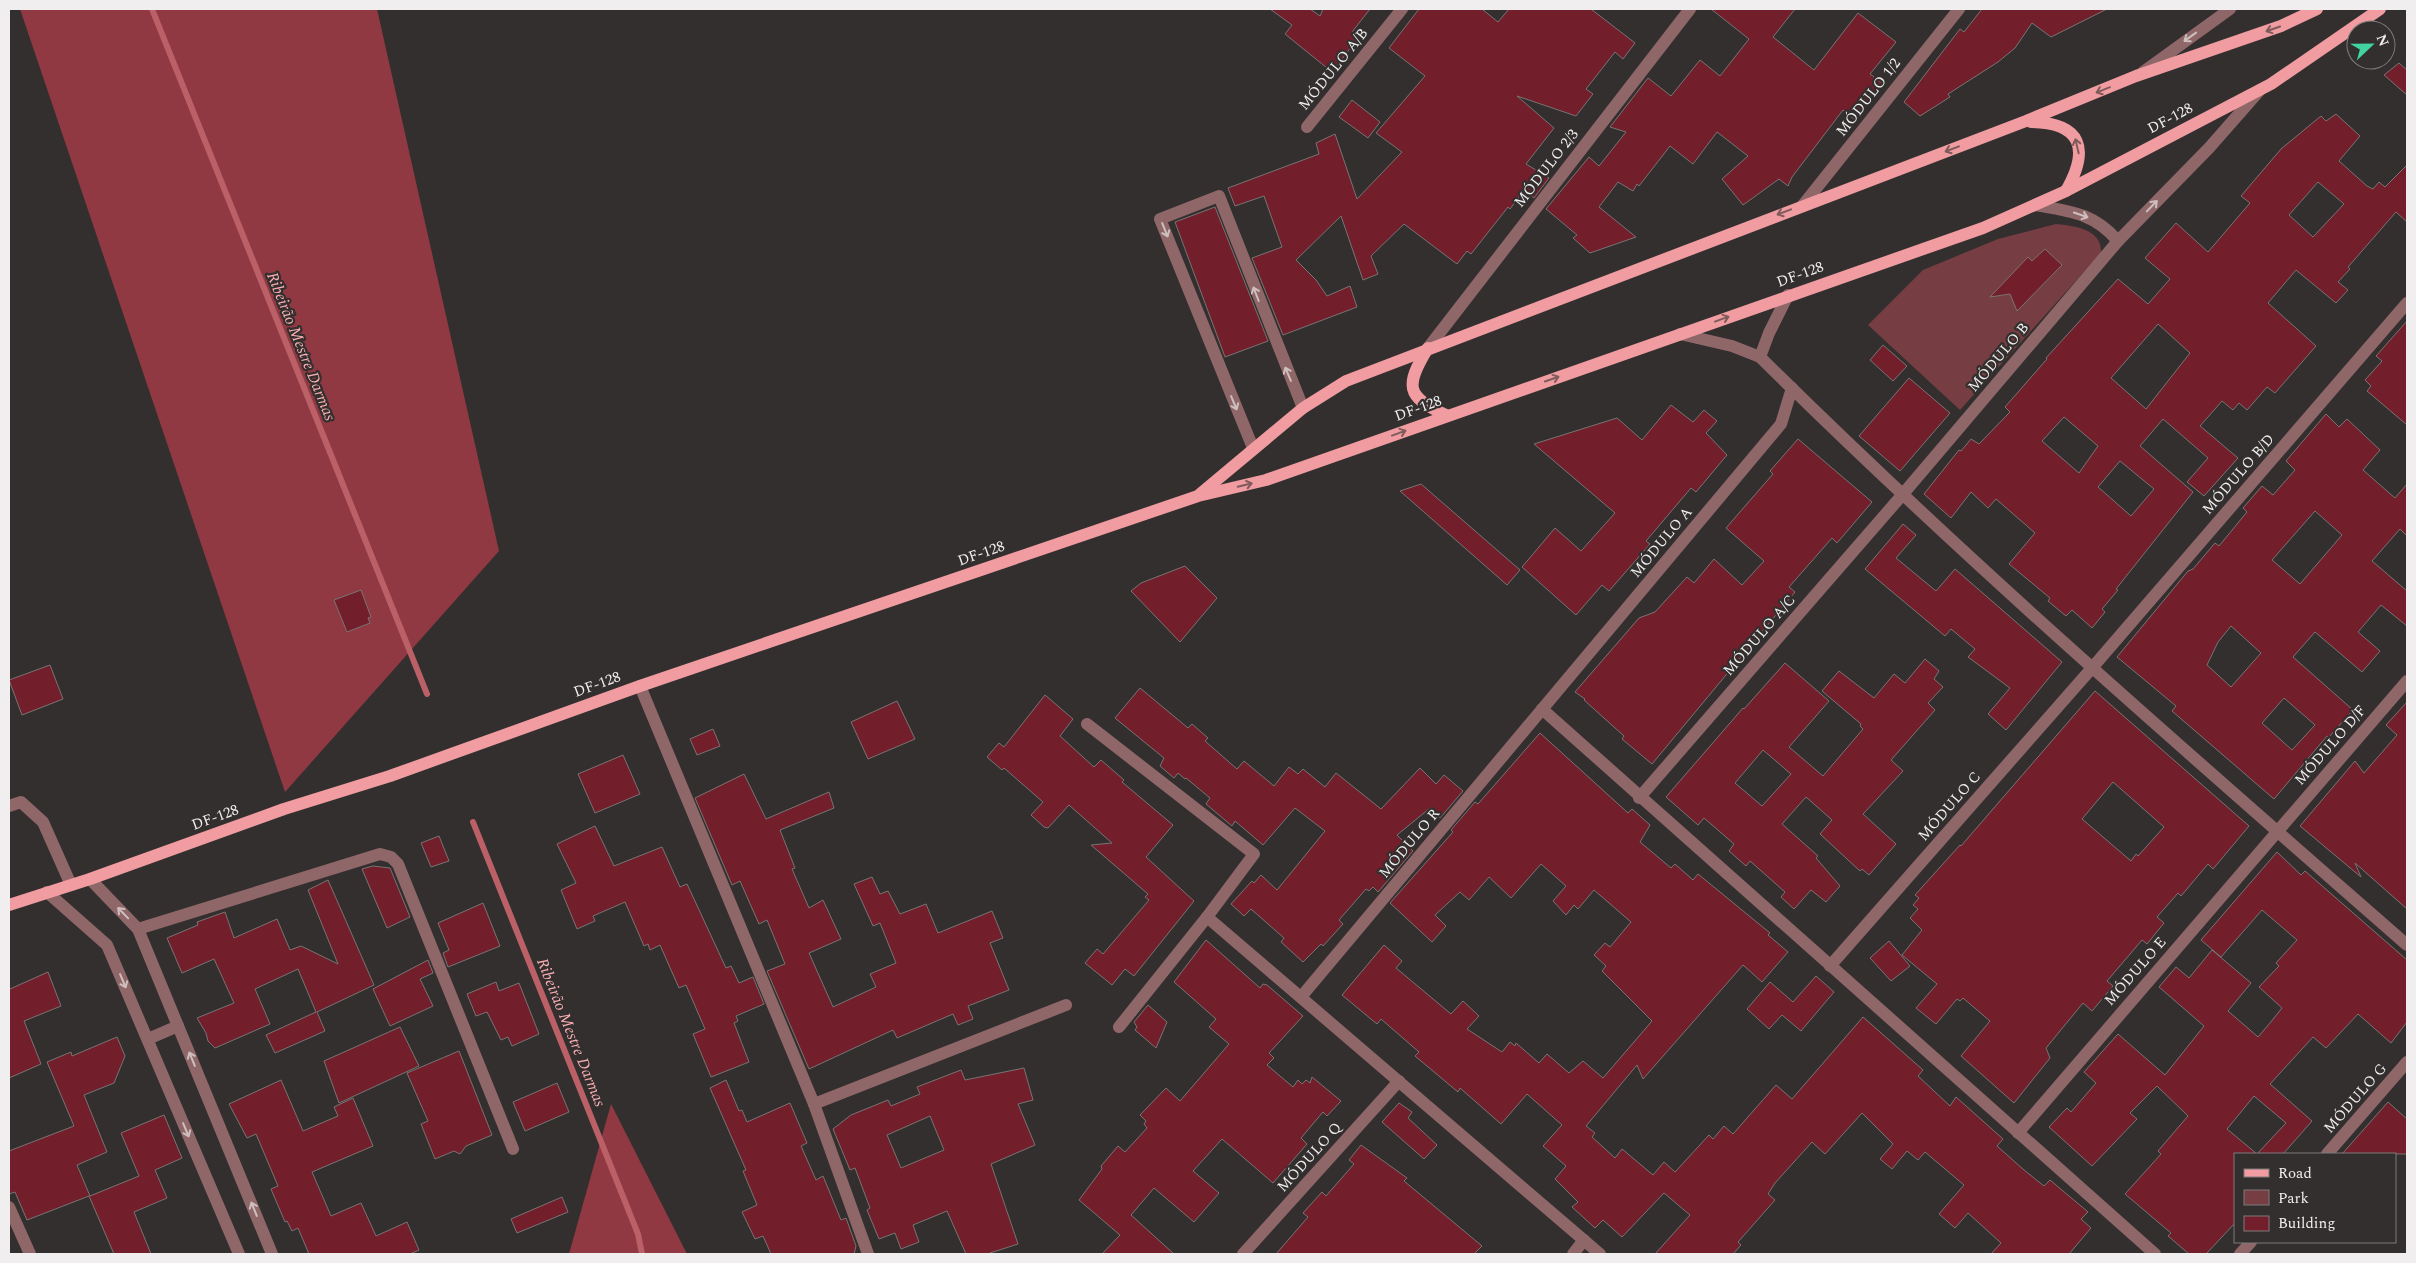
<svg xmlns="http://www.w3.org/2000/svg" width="2416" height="1263" font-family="Spectral,serif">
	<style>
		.green { fill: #763e42 }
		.forest { fill: #913943 }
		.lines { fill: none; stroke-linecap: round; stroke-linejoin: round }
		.stream { stroke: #bc6067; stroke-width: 6 }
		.building { fill: #731e2b; stroke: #787474; fill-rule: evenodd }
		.service { stroke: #906769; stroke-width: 12 }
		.minor { stroke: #906769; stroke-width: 12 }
		.tertiary { stroke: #906769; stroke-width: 12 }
		.primary { stroke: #f09ca0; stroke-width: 12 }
		.oneway { stroke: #7f5b5c }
		.oneway2 { stroke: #cebfbf }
		.labels { text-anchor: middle; stroke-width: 4.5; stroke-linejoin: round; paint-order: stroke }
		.street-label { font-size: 15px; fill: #f0eeee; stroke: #332f2f }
		.water-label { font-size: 16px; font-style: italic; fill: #fbafb2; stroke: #332f2f }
	</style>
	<rect width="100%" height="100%" fill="#332f2f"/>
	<!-- green -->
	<path class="green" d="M2056,224C2075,226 2102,229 2101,253L1960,410L1868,325L1923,270L1998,239Z"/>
	<!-- forest -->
	<g class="forest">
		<path d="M20,9H377L499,551L285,792Z"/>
		<path d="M611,1104L687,1254H569Z"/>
	</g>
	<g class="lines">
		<!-- stream -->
		<g class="stream">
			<path d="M152,9L427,694"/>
			<path d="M473,822L638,1234L642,1254"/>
		</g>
	</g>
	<!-- building -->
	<g class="building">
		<path d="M1270,9H1310L1320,16L1323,9H1370L1352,32L1358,38L1332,72L1285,34L1292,25Z"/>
		<path d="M1419,9H1482L1498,22L1509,9H1591L1635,43L1623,59L1615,52L1586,89L1593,94L1576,116L1517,96L1554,128L1526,164L1549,178L1534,198L1524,190L1510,209L1508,207L1471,254L1467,251L1457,264L1404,224L1371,256L1378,274L1363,280L1341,216L1296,260L1316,280L1327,296L1350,286L1357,307L1283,335L1252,258L1282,247L1264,196L1235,206L1228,188L1319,154L1316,143L1335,134L1357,199L1402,152L1376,133L1425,76L1389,48Z"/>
		<path d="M1711,9H1795L1773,37L1814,70L1858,13L1896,42L1870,74L1882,83L1855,120L1843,110L1792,177L1788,186L1779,179L1743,205L1722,179L1748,156L1717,132L1693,164L1670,146L1639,186L1637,184L1633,191L1618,182L1599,207L1636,237L1590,253L1573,238L1577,235L1546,209L1589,157L1599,166L1626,132L1610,127L1648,78L1671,96L1700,60L1720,76L1749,39Z"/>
		<path d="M1982,9H2107L2051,37L2032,23L2015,48L1998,62L1948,94L1950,97L1920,116L1904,102L1960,29L1964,32Z"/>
		<path d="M2399,63L2407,70V95L2384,75Z"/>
		<path d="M1352,100L1380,122L1368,138L1339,117Z"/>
		<path d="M2336,114L2360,136L2339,161L2367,186L2373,189L2379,182L2385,187L2407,165V222L2396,212L2348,267L2350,269L2338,282L2348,290L2336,303L2296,270L2268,303L2316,346L2275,393L2267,387L2247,410L2239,403L2233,410L2222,401L2200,426L2238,458L2204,496L2187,482L2208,458L2163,419L2140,446L2193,492L2116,589L2118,590L2102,609L2105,612L2092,628L2072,610L2066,616L2048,601L2050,598L2009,564L2035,533L1996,499L1988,508L1971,492L1951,518L1924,494L1959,450L1961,451L1971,439L1979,444L2010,412L2005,407L2047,359L2046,358L2118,279L2148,304L2170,279L2145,258L2176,223L2208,252L2250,203L2241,196L2281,149L2321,116L2326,121ZM2318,182L2344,204L2313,237L2289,215ZM2158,324L2190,353L2146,409L2111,378ZM2064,417L2098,446L2079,473L2042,441ZM2120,461L2154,489L2131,516L2098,487Z"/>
		<path d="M1215,207L1268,341L1225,357L1175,222Z"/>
		<path d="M2045,249L2062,265L2017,311L2010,294L1990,297L2028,257L2032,261Z"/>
		<path d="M2407,321V425L2367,391L2371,386L2365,380L2382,361L2376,356Z"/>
		<path d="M1883,345L1907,366L1893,381L1870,360Z"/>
		<path d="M1909,378L1950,413L1900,471L1859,436Z"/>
		<path d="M1671,405L1693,422L1704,410L1717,421L1706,433L1727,455L1696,492L1691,488L1646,541L1650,544L1609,591L1602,585L1576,615L1522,567L1555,528L1581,551L1615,513L1534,444L1617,418L1642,440Z"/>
		<path d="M2326,414L2339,427L2347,419L2380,450L2363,470L2395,498L2407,484V536L2400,529L2372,561L2407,591V626L2381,605L2358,632L2380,651L2362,672L2315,632L2293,657L2353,710L2329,737L2327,736L2274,799L2172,711L2176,706L2117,657L2188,571L2193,569L2215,543L2219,546L2247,512L2243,508L2262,486L2273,495L2295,470L2286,461ZM2315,511L2342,535L2300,584L2272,560ZM2231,626L2261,653L2231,687L2207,665L2218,642ZM2284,698L2315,725L2292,750L2262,723Z"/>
		<path d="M1798,439L1872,502L1837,543L1832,538L1789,587L1795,592L1652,764L1622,739L1624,736L1584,700L1585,699L1575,692L1639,618L1655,612L1687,577L1694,583L1714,559L1742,585L1764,561L1726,528L1773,474L1770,471Z"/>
		<path d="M1421,484L1520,570L1507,585L1400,491Z"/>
		<path d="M1903,524L1916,535L1896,558L1936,591L1955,569L2062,662L2006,730L1988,714L2010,688L1968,657L1975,649L1951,629L1945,636L1865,569Z"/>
		<path d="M1185,566L1217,598L1180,642L1131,591L1141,583Z"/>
		<path d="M361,590L371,617L368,618L370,623L347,632L334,600Z"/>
		<path d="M1925,659L1939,671L1934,679L1943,687L1928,703L1935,710L1891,760L1903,771L1863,814L1896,844L1869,875L1862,869L1860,871L1820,834L1832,820L1806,797L1782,824L1818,856L1816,858L1840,886L1826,902L1811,890L1794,909L1781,897L1785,892L1750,861L1746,866L1729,851L1734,844L1704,818L1698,825L1666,797L1743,708L1744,709L1785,663L1829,701L1789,747L1823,776L1863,729L1860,726L1861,724L1822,691L1839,671L1874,698L1894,674L1905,683ZM1763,750L1791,774L1762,806L1735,783Z"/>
		<path d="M50,665L63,699L22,715L9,680Z"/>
		<path d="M1140,688L1188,728L1192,724L1208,738L1205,741L1237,769L1244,761L1274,786L1289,767L1298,774L1303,769L1325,787L1336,773L1381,809L1420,768L1436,784L1444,775L1463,791L1440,818L1430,808L1397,835L1413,851L1378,892L1373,887L1369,891L1366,889L1339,920L1343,924L1323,946L1321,944L1303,962L1281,942L1284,938L1251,909L1244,916L1231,904L1252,881L1254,883L1261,875L1277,890L1325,831L1295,808L1263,845L1235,821L1232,826L1206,804L1210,798L1186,778L1185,779L1178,773L1174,778L1160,766L1164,758L1115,718Z"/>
		<path d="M2095,691L2249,826L2213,869L2208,864L2181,896L2178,893L2157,917L2164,923L2147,944L2142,940L2107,981L2113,986L2092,1011L2083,1003L2046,1048L2050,1058L2014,1103L1961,1056L1990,1021L1963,998L1960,1001L1957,999L1936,1024L1916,1008L1937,984L1902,955L1922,930L1910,918L1918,909L1913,905L1919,898L1915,895L1960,845L1961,846ZM2113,782L2164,827L2138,856L2136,854L2131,861L2082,819Z"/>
		<path d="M1045,695L1073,719L1060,736L1094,767L1101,760L1124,780L1122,782L1173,825L1146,857L1194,901L1134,976L1125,969L1112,985L1085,963L1097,949L1103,954L1149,900L1145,897L1148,894L1091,845L1112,843L1069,805L1048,828L1044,827L1031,815L1043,802L1004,768L1002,770L987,757L999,743L1004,747Z"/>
		<path d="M897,701L915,739L868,759L851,722Z"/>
		<path d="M2407,702V909L2355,863L2361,877L2300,826L2355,761L2364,773L2397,735L2386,725Z"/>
		<path d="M713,729L720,746L697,755L690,739Z"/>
		<path d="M1540,733L1628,813L1632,809L1650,825L1640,842L1671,868L1675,864L1693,880L1698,874L1770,933L1768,935L1788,952L1762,982L1743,965L1643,1079L1637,1065L1586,1126L1595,1133L1592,1137L1615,1158L1622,1149L1653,1175L1664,1162L1675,1172L1709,1135L1713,1139L1724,1126L1733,1134L1776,1085L1792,1099L1863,1017L1923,1070L1918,1076L1950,1106L1956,1097L2003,1139L1997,1146L2024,1170L2044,1186L2050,1180L2088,1212L2081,1219L2091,1228L2069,1254H1991L2001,1243L1968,1213L1955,1228L1939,1214L1964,1185L1925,1152L1918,1160L1907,1151L1892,1169L1880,1159L1893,1144L1862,1113L1825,1154L1812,1142L1775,1183L1768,1194L1775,1200L1738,1242L1741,1245L1733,1254H1655L1690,1215L1664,1193L1622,1237L1603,1220L1595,1228L1572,1207L1578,1202L1555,1179L1566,1166L1543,1146L1562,1125L1527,1094L1501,1124L1460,1088L1458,1092L1415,1056L1419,1052L1381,1019L1377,1024L1342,995L1384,945L1402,961L1396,968L1451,1014L1463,1001L1479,1016L1467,1029L1502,1052L1510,1042L1515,1046L1516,1043L1539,1063L1547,1054L1569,1073L1583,1061L1603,1078L1652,1021L1602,971L1606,966L1594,955L1605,943L1610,947L1631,922L1594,890L1578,909L1574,905L1566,915L1553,901L1566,886L1541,864L1511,898L1489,877L1469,900L1460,892L1435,915L1446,926L1432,942L1390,903L1453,832L1451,830L1475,802L1478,804Z"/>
		<path d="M623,755L640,794L595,813L578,774Z"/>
		<path d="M744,774L766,819L829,792L834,808L780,830L795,868L792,869L809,908L823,900L841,939L809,953L833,1007L876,987L870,974L896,963L880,923L873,926L854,884L872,877L880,894L888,891L900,914L926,904L938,933L992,911L1003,938L990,943L1009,990L968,1006L973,1019L958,1025L953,1014L897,1038L893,1030L809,1069L767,971L785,964L767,920L759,924L740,881L732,885L695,798Z"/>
		<path d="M595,826L614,866L662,847L680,887L687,884L726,968L731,966L739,983L753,977L764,1004L736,1016L738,1021L734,1023L749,1062L711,1077L693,1034L705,1029L686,985L679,988L660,945L650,950L648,944L644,946L625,902L593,916L595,921L577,929L561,890L576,883L557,844Z"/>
		<path d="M439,836L449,861L431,867L421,843Z"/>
		<path d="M2277,852L2301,875L2305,871L2407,960V1022L2391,1043L2358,1014L2326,1048L2313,1037L2270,1084L2312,1121L2283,1154H2257L2286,1123L2254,1096L2227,1129L2257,1154H2235V1223L2206,1254H2189L2168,1236L2171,1233L2125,1194L2161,1154L2158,1151L2188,1116L2157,1086L2130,1113L2137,1119L2092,1166L2049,1127L2067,1108L2071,1112L2096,1083L2084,1072L2118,1034L2165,1075L2204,1026L2159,987L2176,967L2189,978L2212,950L2251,983L2228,1011L2258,1037L2270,1023L2282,1008L2259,987L2279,966L2276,963L2297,940L2262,910L2221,957L2201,940Z"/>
		<path d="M373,866L390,868L410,917L387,928L362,869Z"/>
		<path d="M328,880L374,985L317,1012L325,1031L275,1053L266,1035L316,1012L298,969L255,989L270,1024L215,1048L208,1041L206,1033L197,1018L234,1003L214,959L182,973L167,938L198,925L197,922L225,912L234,938L277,919L290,950L301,946L338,964L308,890Z"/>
		<path d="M483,903L500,946L448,967L443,953L449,950L438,923Z"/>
		<path d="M1206,940L1260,988L1263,984L1267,985L1303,1016L1269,1053L1274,1058L1267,1065L1293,1087L1298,1080L1302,1084L1306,1080L1310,1083L1312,1077L1341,1101L1327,1116L1323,1112L1301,1138L1307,1144L1273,1183L1222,1139L1193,1171L1219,1193L1194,1222L1154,1188L1131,1215L1174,1254H1102L1120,1235L1079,1200L1102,1169L1101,1166L1118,1146L1125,1152L1147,1128L1144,1124L1146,1121L1140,1115L1166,1088L1180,1101L1229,1044L1209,1027L1216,1019L1174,982Z"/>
		<path d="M1889,941L1910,966L1891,981L1870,958Z"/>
		<path d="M428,960L433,973L420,979L433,1006L390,1026L373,989Z"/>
		<path d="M48,972L61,1006L24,1021L41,1064L9,1078V986L10,989Z"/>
		<path d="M1816,976L1834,992L1801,1031L1782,1015L1769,1029L1747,1009L1770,982L1793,1002Z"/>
		<path d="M496,982L499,991L519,983L539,1034L512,1046L508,1037L501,1040L487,1012L476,1016L467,994Z"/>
		<path d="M1148,1005L1167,1022L1156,1048L1135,1030L1137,1027L1134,1022Z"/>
		<path d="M400,1027L419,1066L339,1103L324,1061Z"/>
		<path d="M117,1037L125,1056L114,1083L84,1095L107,1152L77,1165L90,1196L139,1176L121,1133L164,1115L182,1158L155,1170L167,1198L134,1212L151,1254H114L89,1196L27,1220L15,1192L9,1194V1151L74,1126L47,1062L71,1052L72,1056Z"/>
		<path d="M459,1051L492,1135L466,1146L460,1154L454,1151L435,1159L421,1124L428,1121L407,1073Z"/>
		<path d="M1024,1068L1033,1100L1018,1104L1035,1145L991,1164L1018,1244L987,1254H966L947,1211L913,1225L919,1242L901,1249L895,1233L879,1239L867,1210L870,1208L855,1168L850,1170L833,1129L851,1115L888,1100L891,1106L920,1094L917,1087L961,1070L965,1080ZM930,1116L944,1150L901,1168L887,1135Z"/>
		<path d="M281,1080L303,1131L338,1116L334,1107L353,1098L373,1146L312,1172L331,1216L361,1203L376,1236L407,1222L419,1250L410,1254H309L298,1228L292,1231L287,1221L285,1222L271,1189L278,1186L256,1134L247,1138L229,1104Z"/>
		<path d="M726,1080L739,1111L742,1110L747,1122L790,1103L807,1143L801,1146L816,1180L823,1176L841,1220L846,1218L856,1246L854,1254H771L763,1236L755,1239L742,1212L757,1205L743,1171L746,1170L710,1088Z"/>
		<path d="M557,1083L569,1112L525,1131L513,1102Z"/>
		<path d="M2388,1102L2407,1119V1154H2342Z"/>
		<path d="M1399,1103L1412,1112L1408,1118L1437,1145L1424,1159L1382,1122Z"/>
		<path d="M1361,1145L1407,1178L1404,1181L1482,1246L1474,1254H1276L1308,1217L1303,1213L1322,1192L1326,1196L1354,1164L1349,1160Z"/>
		<path d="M562,1197L568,1212L517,1233L511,1219Z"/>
	</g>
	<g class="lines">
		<!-- service -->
		<g class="service">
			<path d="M1253,448L1160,219L1219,196L1303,408"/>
			<path d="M9,806L21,802L43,822L71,885"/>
		</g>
		<!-- minor -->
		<g class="minor">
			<path d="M2143,72L2230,9"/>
			<path d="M1307,127L1402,9"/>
			<path d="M1803,205L1959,9"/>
			<path d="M2035,205C2070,211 2094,213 2118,241"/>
			<path d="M1680,334L1732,346L1760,357C1967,562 2188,753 2407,945"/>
			<path d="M1428,348L1690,9"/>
			<path d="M1760,357L1769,333L1788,295"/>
			<path d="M640,686L814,1104L868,1254"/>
			<path d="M1542,709L2155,1254"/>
			<path d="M1087,724L1254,854L1207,917L1119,1027"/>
			<path d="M1639,798L1903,494L2118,241L2209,148L2260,90"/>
			<path d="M1207,917L1600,1254"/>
			<path d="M138,929L380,854L391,857L398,864L513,1149"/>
			<path d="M1830,966L2092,668L2407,303"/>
			<path d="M1301,997L1781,424L1792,388"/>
			<path d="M814,1104L1066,1005"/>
			<path d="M2018,1133L2407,681"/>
			<path d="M2327,1154L2407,1062"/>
			<path d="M9,1207L30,1254"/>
			<path d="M1243,1254L1399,1081"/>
			<path d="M1573,1254L1584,1240"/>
			<path d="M2240,1254L2251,1242"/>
		</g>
		<!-- tertiary -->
		<g class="tertiary">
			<path d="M90,879L138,929L272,1254"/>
			<path d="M47,892L107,945L239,1254"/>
			<path d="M148,1039L178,1026"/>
		</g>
		<!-- primary -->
		<g class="primary">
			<path d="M2031,122C2082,123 2090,149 2066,191"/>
			<path d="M1428,348C1405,385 1405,397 1446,415"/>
			<path d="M1200,494L1303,408L1346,381L2026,121L2136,76L2281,26L2317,9"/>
			<path d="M9,905L90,879L284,809L390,776L640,686L1198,496L1266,480L1983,228L2066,191L2271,84L2380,9"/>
		</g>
	</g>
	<!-- one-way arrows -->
	<defs><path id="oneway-shaft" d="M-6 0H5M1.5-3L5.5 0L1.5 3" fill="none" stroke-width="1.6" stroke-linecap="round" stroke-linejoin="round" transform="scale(1.25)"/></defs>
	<g class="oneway">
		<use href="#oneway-shaft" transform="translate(2273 29) rotate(161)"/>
		<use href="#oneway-shaft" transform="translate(2103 90) rotate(158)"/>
		<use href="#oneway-shaft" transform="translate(2077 146) rotate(-103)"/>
		<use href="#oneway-shaft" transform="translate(1952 149) rotate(159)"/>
		<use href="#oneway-shaft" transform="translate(1784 212) rotate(159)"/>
		<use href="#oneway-shaft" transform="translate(1722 319) rotate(-20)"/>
		<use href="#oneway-shaft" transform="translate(1552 379) rotate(-19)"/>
		<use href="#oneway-shaft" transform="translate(1399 433) rotate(-20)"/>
		<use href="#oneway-shaft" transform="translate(1245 485) rotate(-13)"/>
	</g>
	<g class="oneway2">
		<use href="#oneway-shaft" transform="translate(2190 37) rotate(144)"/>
		<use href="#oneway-shaft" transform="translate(2152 206) rotate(-46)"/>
		<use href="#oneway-shaft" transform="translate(2081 215) rotate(19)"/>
		<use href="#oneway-shaft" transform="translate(1165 230) rotate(68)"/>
		<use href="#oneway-shaft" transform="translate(1256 294) rotate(-111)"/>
		<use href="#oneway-shaft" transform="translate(1288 374) rotate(-113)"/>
		<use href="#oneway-shaft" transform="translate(1234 403) rotate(67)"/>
		<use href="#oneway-shaft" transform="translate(123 913) rotate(-134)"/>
		<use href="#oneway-shaft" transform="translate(123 981) rotate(67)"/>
		<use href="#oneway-shaft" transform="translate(192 1059) rotate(-112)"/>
		<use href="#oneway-shaft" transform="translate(186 1130) rotate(67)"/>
		<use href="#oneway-shaft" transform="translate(254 1209) rotate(-112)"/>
	</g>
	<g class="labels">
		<!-- street labels -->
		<g class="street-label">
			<text transform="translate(1333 69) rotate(-51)" y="5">MÓDULO A/B</text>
			<text transform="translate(1868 97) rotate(-52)" y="5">MÓDULO 1/2</text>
			<text transform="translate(2170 118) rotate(-28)" y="5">DF-128</text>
			<text transform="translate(1546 168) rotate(-52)" y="5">MÓDULO 2/3</text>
			<text transform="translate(1800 274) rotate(-20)" y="5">DF-128</text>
			<text transform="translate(1998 357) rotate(-50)" y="5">MÓDULO B</text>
			<text transform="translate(1418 408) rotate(-20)" y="5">DF-128</text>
			<text transform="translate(2238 474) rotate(-49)" y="5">MÓDULO B/D</text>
			<text transform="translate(1661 542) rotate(-50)" y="5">MÓDULO A</text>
			<text transform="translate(981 553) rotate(-19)" y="5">DF-128</text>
			<text transform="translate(1759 635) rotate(-49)" y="5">MÓDULO A/C</text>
			<text transform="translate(597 684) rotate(-20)" y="5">DF-128</text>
			<text transform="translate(2330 745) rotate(-49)" y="5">MÓDULO D/F</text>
			<text transform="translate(1949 806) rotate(-49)" y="5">MÓDULO C</text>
			<text transform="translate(215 817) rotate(-20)" y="5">DF-128</text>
			<text transform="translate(1409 843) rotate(-50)" y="5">MÓDULO R</text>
			<text transform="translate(2135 971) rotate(-49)" y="5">MÓDULO E</text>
			<text transform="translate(2355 1098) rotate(-49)" y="5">MÓDULO G</text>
			<text transform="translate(1309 1157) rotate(-48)" y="5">MÓDULO Q</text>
		</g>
		<!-- water labels -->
		<g class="water-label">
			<text transform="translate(302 346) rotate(68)" y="6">Ribeirão Mestre Darmas</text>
			<text transform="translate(572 1032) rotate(68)" y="6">Ribeirão Mestre Darmas</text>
		</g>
	</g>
	<!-- border -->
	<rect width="2416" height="1263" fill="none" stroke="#f0eeee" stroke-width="20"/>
	<!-- legend -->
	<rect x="2234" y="1153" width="162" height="90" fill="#332f2f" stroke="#7f7b7b"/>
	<rect x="2244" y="1169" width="25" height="8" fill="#f09ca0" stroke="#7f7b7b"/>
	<text x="2278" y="1178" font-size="15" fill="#f0eeee">Road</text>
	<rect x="2244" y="1190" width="25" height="15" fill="#763e42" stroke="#7f7b7b"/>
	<text x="2278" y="1203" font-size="15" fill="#f0eeee">Park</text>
	<rect x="2244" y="1216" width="25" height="15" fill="#731e2b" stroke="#7f7b7b"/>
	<text x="2278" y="1228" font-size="15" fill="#f0eeee">Building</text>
	<!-- north arrow -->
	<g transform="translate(2371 45) rotate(68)"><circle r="24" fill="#332f2f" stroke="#7f7b7b"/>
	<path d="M0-4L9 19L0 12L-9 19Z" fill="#3fd4a2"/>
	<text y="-8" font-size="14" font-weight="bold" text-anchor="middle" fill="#f0eeee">N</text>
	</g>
</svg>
